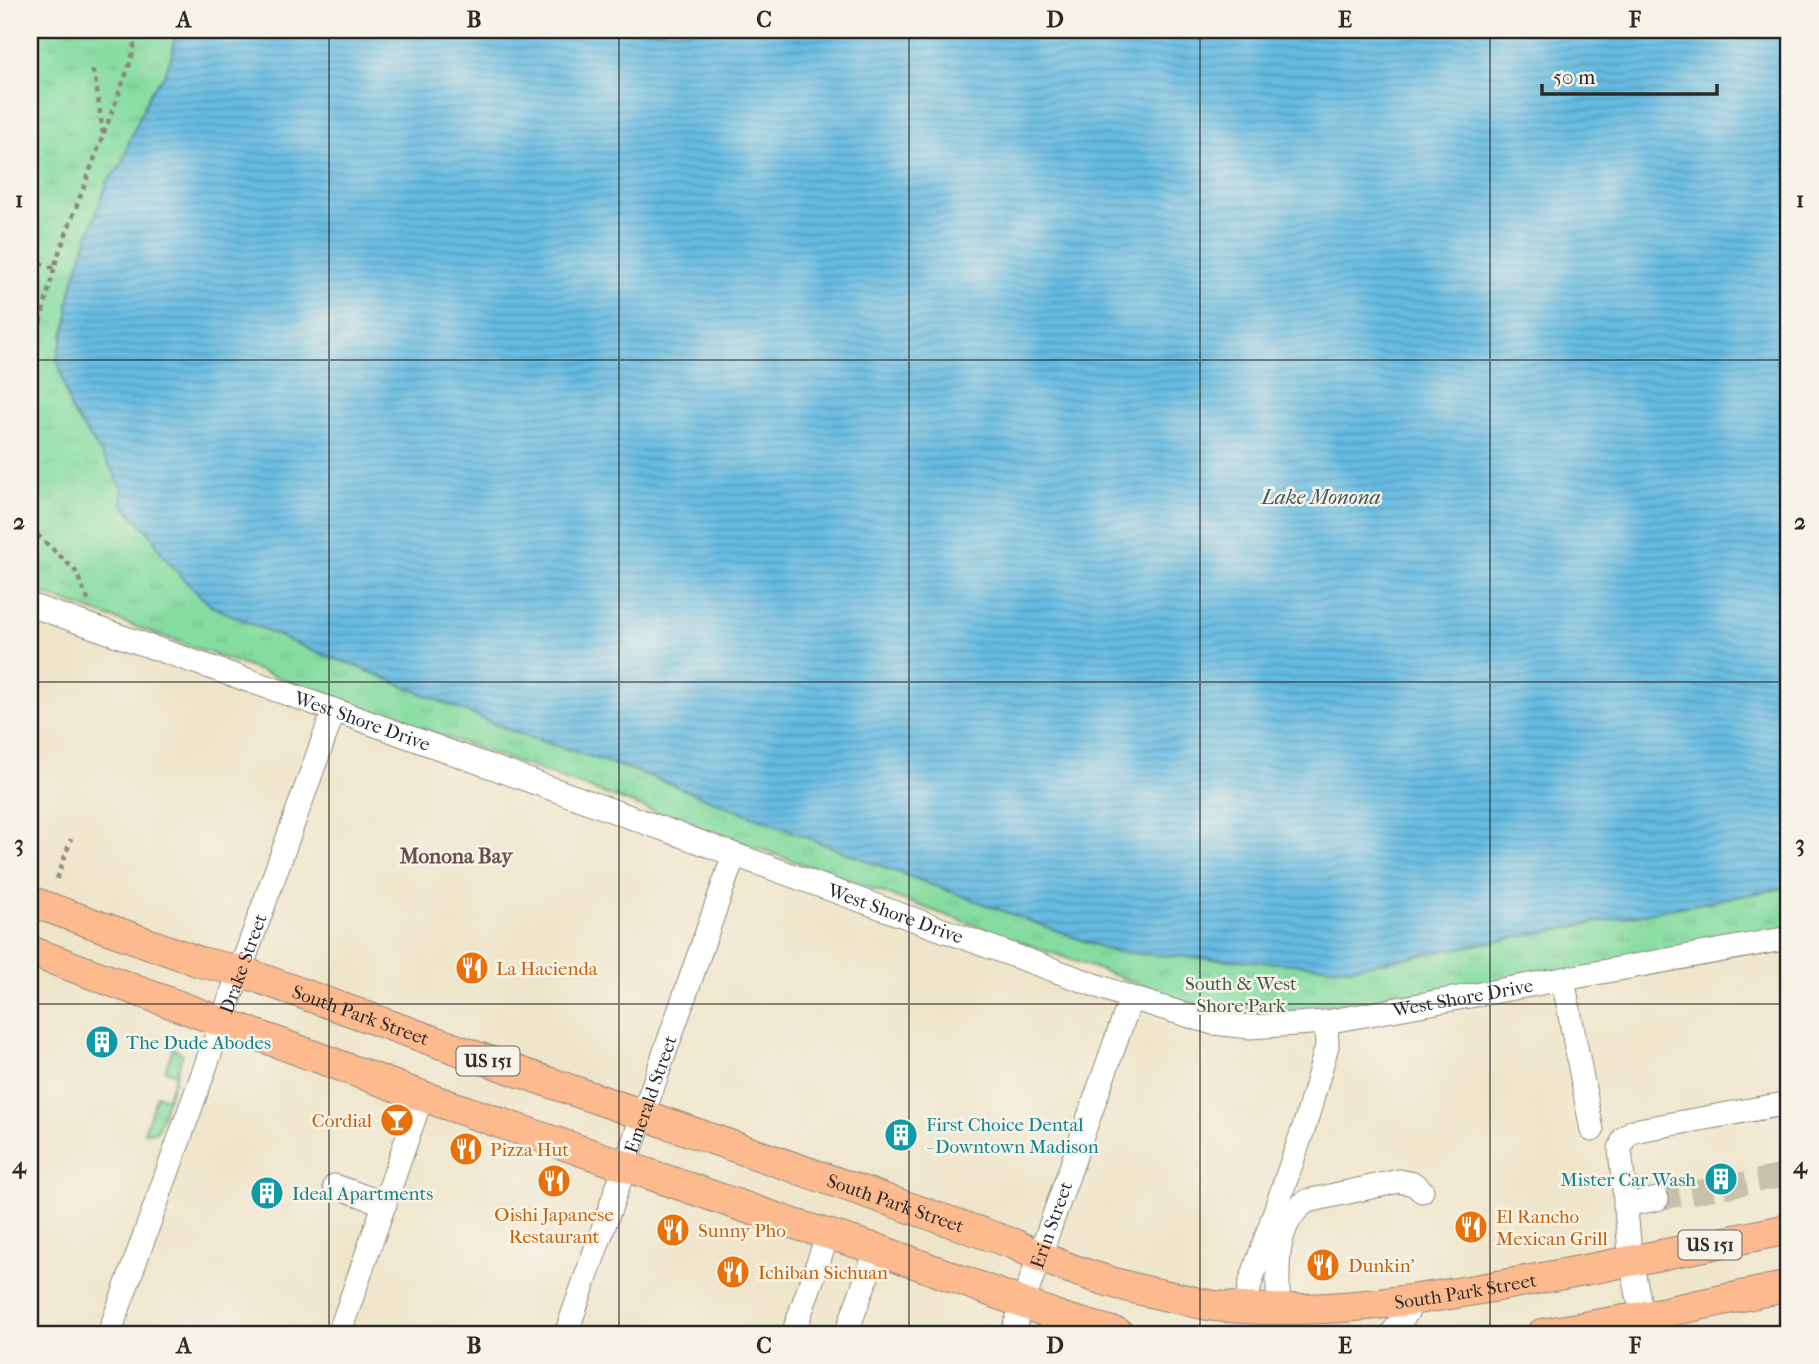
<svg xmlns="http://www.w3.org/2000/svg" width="1819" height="1364" font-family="'IM FELL French Canon',serif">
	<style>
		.grass { fill: url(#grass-tufts); stroke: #588466; stroke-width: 2 }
		.water { fill: url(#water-rules); stroke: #487386; stroke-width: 2 }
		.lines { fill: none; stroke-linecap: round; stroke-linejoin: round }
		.minor-tunnel { stroke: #c8c0aa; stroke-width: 23; stroke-dasharray: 23 11; stroke-linecap: butt }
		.minor-casing { stroke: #8d887a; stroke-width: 25 }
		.major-casing { stroke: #8d887a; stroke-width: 32 }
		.path { stroke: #8d887a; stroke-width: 4.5; stroke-dasharray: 5 5; stroke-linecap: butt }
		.minor { stroke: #fff; stroke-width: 23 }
		.major { stroke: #fcba8e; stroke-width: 30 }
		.grid { fill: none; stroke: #2b2b2b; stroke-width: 2; stroke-opacity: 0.55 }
		.labels { text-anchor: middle; stroke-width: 5; stroke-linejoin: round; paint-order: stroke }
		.shield { fill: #f7f3e8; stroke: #686764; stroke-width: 2 }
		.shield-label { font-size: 18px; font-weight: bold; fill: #2b2b2b }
		.street-label { font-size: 19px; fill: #2b2b2b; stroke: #f7f3e8 }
		.food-label { font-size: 19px; fill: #c56008; stroke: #f7f3e8; text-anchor: start }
		.park-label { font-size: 19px; fill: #425748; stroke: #f7f3e8 }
		.culture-label { font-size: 19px; fill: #0d838f; stroke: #f7f3e8; text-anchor: start }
		.water-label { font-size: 21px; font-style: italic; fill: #3c5662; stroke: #f7f3e8 }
		.neighbourhood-label { font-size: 21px; font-weight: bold; fill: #694f4d; stroke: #f7f3e8 }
		.neatline { fill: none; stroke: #2b2b2b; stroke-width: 2.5 }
		.grid-label { font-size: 23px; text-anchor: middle; font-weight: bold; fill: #2b2b2b }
	</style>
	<defs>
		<pattern id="grass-tufts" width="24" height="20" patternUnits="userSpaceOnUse" patternTransform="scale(1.75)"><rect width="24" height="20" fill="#85dca0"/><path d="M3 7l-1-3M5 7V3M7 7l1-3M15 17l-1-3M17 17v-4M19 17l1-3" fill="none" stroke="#73bd8a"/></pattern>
		<pattern id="water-rules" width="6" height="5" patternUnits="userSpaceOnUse" patternTransform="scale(1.75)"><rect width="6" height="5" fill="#65bbe2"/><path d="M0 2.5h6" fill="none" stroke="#5398b7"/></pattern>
	</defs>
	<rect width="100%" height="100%" fill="#f7f3e8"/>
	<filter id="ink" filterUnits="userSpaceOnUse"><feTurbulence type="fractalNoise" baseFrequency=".0143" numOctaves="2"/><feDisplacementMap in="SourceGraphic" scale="14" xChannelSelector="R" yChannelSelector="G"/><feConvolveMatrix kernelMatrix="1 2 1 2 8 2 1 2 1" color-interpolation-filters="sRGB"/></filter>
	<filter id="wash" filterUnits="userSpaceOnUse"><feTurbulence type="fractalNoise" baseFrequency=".00686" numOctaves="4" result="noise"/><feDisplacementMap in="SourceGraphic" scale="28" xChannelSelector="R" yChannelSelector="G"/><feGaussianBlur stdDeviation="1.57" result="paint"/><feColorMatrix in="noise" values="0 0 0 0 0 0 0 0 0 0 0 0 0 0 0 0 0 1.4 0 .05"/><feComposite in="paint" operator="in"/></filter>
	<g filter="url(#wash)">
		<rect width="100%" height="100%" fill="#efe5ca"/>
		<!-- grass -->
		<g class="grass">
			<path d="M30,30H175L173,52L164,76L151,91L131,137L121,166L108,180L75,276L68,306V320L62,336L71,410L113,471L122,489L123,504L152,536L162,554L185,581L211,606L313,651L351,664L517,733L647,775L1349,968L1789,887V938L1326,1022L1181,1015L1145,986L30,589Z"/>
			<path d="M173,1048L183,1054L157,1131L144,1132L157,1095L167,1098L176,1074L165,1070Z"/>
		</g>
		<!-- water -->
		<path class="water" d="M175,30H1789V887L1349,968L1114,952L862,859L647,775L517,733L351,664L313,651L211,606L185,581L162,554L152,536L123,504L122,489L113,471L71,410L57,358L68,320V306L75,276L87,239L108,180L121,166L131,137L151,91L164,76L173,52Z"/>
	</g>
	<g filter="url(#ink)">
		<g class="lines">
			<!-- minor-tunnel -->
			<path class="minor-tunnel" d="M1657,1199L1789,1175"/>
			<defs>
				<g id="minor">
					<path id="s1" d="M30,605L334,710L1131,998L1213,1023L1250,1027L1326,1022L1789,938"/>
					<path d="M1563,979L1592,1130"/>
					<path d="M335,1186L385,1204"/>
					<path d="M1625,1205L1657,1199"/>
					<path d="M1246,1307L1250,1284L1306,1121L1327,1046L1326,1022"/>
					<path d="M1279,1309C1277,1273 1273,1223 1307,1201L1399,1181L1414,1184L1422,1191"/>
					<path id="s2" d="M109,1334L334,710"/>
					<path d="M339,1334L422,1096"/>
					<path id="s3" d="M566,1334L734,855"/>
					<path d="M793,1334L828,1234"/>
					<path d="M846,1334L877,1249"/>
					<path id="s4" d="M1012,1334L1131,998"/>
					<path d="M1392,1334L1415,1300"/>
					<path d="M1646,1334L1631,1261L1620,1149L1624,1138L1633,1131L1789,1103"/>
				</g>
				<g id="major">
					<path id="s5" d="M30,901L200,962L240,971L511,1069L1014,1244C1063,1269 1114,1285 1168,1296C1184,1299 1199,1304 1215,1306C1320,1316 1416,1301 1520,1282C1610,1266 1699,1247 1789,1229"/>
					<path d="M30,951L422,1096L791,1223L877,1249L1063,1318L1119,1334"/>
					<path d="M1542,1334L1642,1317L1789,1286"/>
				</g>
			</defs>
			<!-- minor casing -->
			<use href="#minor" class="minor-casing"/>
			<!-- major casing -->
			<use href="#major" class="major-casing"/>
			<!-- path -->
			<g class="path">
				<path d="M92,70L95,77L103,134"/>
				<path d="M30,89L37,77"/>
				<path d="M30,260L54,268"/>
				<path d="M30,361L57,258L131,61L134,47L132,30"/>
				<path d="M30,528L75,570L89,602"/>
				<path d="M57,879L71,839"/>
			</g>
			<!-- minor -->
			<use href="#minor" class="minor"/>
			<!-- major -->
			<use href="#major" class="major"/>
		</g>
	</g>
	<!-- grid -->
	<path class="grid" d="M329,30V1334M619,30V1334M909,30V1334M1200,30V1334M1490,30V1334M30,360H1789M30,682H1789M30,1004H1789"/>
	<!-- icons -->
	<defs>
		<symbol id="restaurant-disc" viewBox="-11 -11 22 22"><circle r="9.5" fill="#e8710a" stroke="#f7f3e8"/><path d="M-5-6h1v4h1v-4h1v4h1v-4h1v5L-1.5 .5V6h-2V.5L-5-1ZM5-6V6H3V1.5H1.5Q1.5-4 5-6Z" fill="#fff"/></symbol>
		<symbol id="building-disc" viewBox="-11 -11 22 22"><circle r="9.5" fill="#0f9aa8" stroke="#f7f3e8"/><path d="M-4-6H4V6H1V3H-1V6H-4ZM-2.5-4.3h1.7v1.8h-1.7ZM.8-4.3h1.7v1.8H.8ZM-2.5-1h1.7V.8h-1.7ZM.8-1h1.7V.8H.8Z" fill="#fff"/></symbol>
		<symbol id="bar-disc" viewBox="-11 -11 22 22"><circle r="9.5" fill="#e8710a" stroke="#f7f3e8"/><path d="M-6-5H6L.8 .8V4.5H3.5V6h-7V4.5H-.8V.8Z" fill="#fff"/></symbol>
	</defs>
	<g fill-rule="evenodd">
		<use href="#restaurant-disc" x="453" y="949" width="38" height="38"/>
		<use href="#building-disc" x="83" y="1023" width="38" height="38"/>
		<use href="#bar-disc" x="378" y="1101" width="38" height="38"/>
		<use href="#building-disc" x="882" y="1116" width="38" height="38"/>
		<use href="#restaurant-disc" x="447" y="1130" width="38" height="38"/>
		<use href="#building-disc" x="1702" y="1160" width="38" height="38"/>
		<use href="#restaurant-disc" x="535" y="1162" width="38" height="38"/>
		<use href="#building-disc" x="248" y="1174" width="38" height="38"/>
		<use href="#restaurant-disc" x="1452" y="1208" width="38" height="38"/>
		<use href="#restaurant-disc" x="654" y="1211" width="38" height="38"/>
		<use href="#restaurant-disc" x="1304" y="1246" width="38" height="38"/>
		<use href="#restaurant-disc" x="714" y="1253" width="38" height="38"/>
	</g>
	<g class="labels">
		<!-- shield labels -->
		<g class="shield">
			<rect x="456.5" y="1046.5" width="63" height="29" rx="5"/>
			<rect x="1678.5" y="1230.5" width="63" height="29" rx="5"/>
		</g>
		<g class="shield-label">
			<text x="488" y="1067">US 151</text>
			<text x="1710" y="1251">US 151</text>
		</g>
		<!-- street labels -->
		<g class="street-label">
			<text dy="7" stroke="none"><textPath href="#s1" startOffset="352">West Shore Drive</textPath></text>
			<text dy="7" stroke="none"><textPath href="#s1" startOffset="919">West Shore Drive</textPath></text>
			<text dy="7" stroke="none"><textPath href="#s2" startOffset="394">Drake Street</textPath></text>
			<text dy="7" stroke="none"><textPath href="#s1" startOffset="1507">West Shore Drive</textPath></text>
			<text dy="7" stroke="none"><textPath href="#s5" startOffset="350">South Park Street</textPath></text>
			<text dy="7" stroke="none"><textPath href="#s3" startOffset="254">Emerald Street</textPath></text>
			<text dy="7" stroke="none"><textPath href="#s5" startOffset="917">South Park Street</textPath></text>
			<text dy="7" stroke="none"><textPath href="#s4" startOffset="116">Erin Street</textPath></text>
			<text dy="7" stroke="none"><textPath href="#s5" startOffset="1505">South Park Street</textPath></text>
		</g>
		<!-- food labels -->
		<g class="food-label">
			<text x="496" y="975">La Hacienda</text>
			<text x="372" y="1127" text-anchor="end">Cordial</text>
			<text x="490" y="1156">Pizza Hut</text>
			<text x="554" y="1221" text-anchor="middle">Oishi Japanese<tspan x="554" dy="22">Restaurant</tspan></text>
			<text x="1496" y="1223">El Rancho<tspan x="1496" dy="22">Mexican Grill</tspan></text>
			<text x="698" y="1237">Sunny Pho</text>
			<text x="1348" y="1272">Dunkin'</text>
			<text x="758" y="1279">Ichiban Sichuan</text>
		</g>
		<!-- park labels -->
		<g class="park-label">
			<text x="1241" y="990">South &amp; West<tspan x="1241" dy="22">Shore Park</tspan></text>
		</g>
		<!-- culture labels -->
		<g class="culture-label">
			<text x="126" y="1049">The Dude Abodes</text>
			<text x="926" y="1131">First Choice Dental<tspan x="926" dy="22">- Downtown Madison</tspan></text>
			<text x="1696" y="1186" text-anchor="end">Mister Car Wash</text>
			<text x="292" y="1200">Ideal Apartments</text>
		</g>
		<!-- water labels -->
		<g class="water-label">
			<text x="1321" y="504">Lake Monona</text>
		</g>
		<!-- neighbourhood labels -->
		<g class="neighbourhood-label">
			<text x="456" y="863">Monona Bay</text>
		</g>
	</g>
	<!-- margin -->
	<rect width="1819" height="1364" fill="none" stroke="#f7f3e8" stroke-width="77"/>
	<!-- scale -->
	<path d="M1542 84v10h175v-10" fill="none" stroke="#2b2b2b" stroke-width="3.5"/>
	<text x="1553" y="84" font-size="21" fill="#2b2b2b" stroke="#f7f3e8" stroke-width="5" paint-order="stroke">50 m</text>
	<rect x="38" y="38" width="1742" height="1288" class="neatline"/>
	<g class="grid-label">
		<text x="184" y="27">A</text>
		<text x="474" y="27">B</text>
		<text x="764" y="27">C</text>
		<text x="1055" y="27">D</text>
		<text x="1345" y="27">E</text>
		<text x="1635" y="27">F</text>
		<text x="19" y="207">1</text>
		<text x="1800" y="207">1</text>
		<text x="19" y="529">2</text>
		<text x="1800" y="529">2</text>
		<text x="19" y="851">3</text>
		<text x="1800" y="851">3</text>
		<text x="19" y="1173">4</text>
		<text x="1800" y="1173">4</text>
		<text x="184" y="1353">A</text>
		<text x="474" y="1353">B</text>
		<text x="764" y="1353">C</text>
		<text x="1055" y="1353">D</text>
		<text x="1345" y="1353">E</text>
		<text x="1635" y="1353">F</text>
	</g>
</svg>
